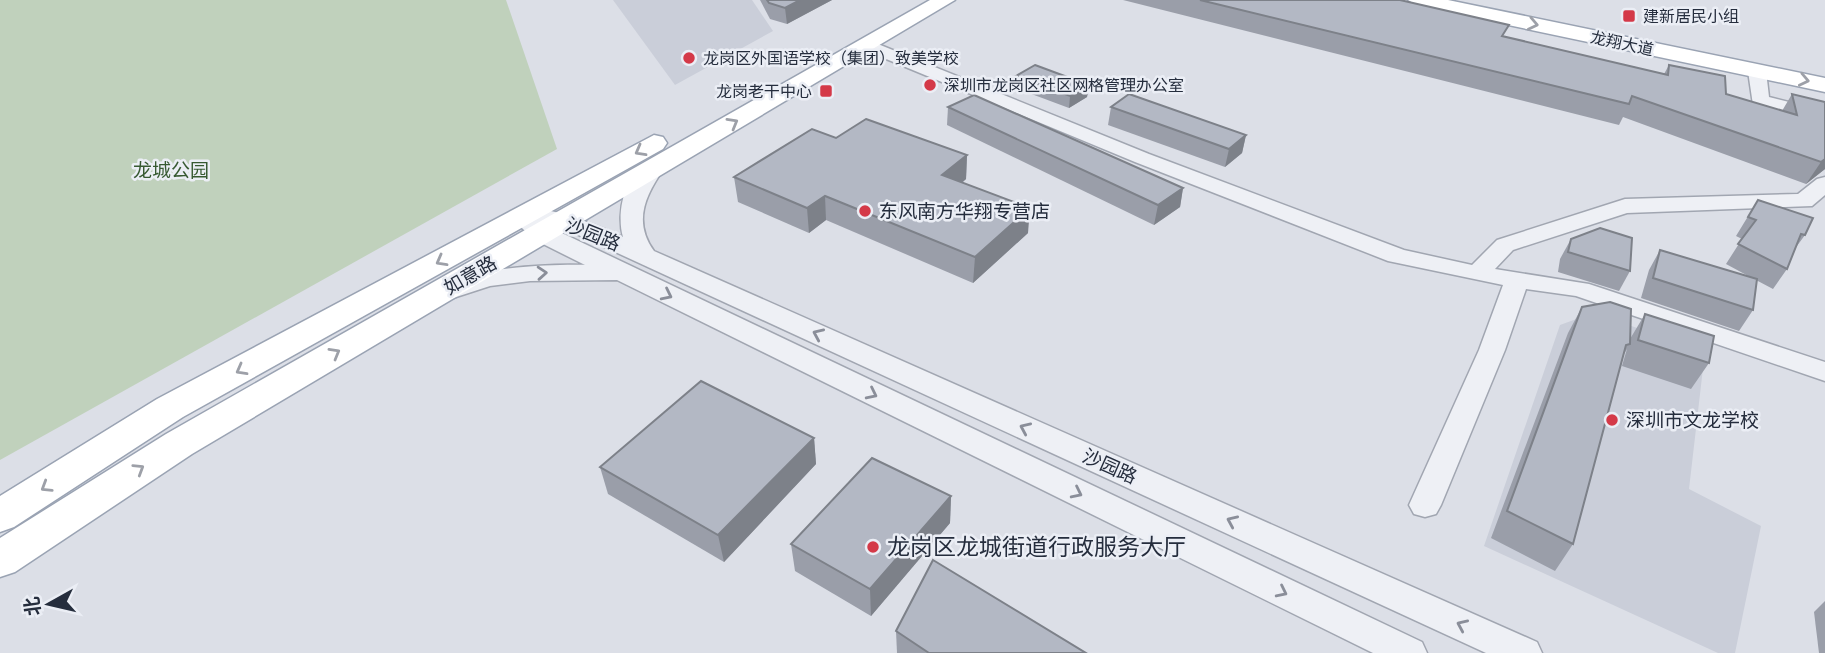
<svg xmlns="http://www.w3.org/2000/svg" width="1825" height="653" font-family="'PT Sans Narrow','Noto Sans SC',sans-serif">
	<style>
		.built { fill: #caced9 }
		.green { fill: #c0d1bc }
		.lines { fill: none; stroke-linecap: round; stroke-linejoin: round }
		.minor-casing { stroke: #a1a6b1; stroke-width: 3 }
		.major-casing { stroke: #9aa3b3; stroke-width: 3 }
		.minor { fill: #eef0f5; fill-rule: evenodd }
		.major { fill: #fff; fill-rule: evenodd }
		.wall { fill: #9a9ea9 }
		.shaded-wall { fill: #7d8189 }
		.building { fill: #b3b8c4; stroke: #7d8189; stroke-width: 2 }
		.oneway { stroke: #9da0a8 }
		.oneway2 { stroke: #8a8e99 }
		.poi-dot { fill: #d43948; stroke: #ebeef5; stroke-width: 2.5 }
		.labels { text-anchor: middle; stroke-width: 5; stroke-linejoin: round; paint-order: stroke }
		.far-poi-label { font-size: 16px; fill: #252d3d; stroke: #ebeef5; text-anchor: start }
		.far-street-label { font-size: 16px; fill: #252d3d; stroke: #ebeef5 }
		.park-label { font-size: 19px; fill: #375a32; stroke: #ebeef5 }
		.poi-label { font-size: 19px; fill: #252d3d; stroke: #ebeef5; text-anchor: start }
		.street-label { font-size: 19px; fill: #252d3d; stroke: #ebeef5 }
		.near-poi-label { font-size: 23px; fill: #252d3d; stroke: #ebeef5; text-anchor: start }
	</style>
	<rect width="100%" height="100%" fill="#dcdfe7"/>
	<!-- built -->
	<g class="built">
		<path d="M613,0H752L773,31L675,85Z"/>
		<path d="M1593,313L1705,351L1689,489L1761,526L1735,653H1718L1484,546L1560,325Z"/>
	</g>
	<!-- green -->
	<path class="green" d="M0,0H506L557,149L0,460Z"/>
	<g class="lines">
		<defs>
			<g id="minor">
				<path d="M868,40L1149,154L1404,250L1472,265L1497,240L1625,199L1798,194L1817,179L1825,177V195L1812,206L1627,213L1513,250L1495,269L1589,284L1825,362V381L1576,296L1526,289L1505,350L1441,505L1436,514L1425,517L1414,514L1409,505L1479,350L1503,285L1388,261L1135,162L862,49L859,45Z"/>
				<path d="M1757,66L1766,71L1769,97L1825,111V123L1753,105L1748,71Z"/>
				<path d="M652,164L663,170C645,196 633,222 654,251L1537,642L1542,653H1486L561,227L545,225L1422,642L1427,653H1373L617,280L530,281L490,286L450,299L441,296L437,291C453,267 557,264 585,265L533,239L511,217C527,193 602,228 623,237C616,214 624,170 652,164Z"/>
			</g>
			<g id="major">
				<path d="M930,0H955L192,454L15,572L0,577V538L166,434Z"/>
				<path d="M1408,0H1448L1825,78V92L1418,6Z"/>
				<path d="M654,135L663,137L667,143L663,149L183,417L14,527L0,532V496L157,399Z"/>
			</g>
		</defs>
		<!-- minor casing -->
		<use href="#minor" class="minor-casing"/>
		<!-- major casing -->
		<use href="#major" class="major-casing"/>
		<!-- minor -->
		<use href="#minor" class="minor"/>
		<!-- major -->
		<use href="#major" class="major"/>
	</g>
	<!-- wall -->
	<g class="wall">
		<path d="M760,0H832L787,24L770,19Z"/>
		<path d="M1123,0H1400L1504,37L1664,74L1669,65L1726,94L1782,111L1792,94L1825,102V169L1806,184L1623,117L1619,125Z"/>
		<path d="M1016,76L1089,85L1087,97L1069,108L1015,88Z"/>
		<path d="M948,107L1183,188L1180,207L1154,225L947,125Z"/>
		<path d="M1111,107L1246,135L1242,153L1225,167L1108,125Z"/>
		<path d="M836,138L967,155L966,179L962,183L1028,233L973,283L826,220L809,233L738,202L734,177Z"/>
		<path d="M1758,200L1805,235L1794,250L1787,269L1773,289L1756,280L1753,310L1739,331L1641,298L1649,270L1660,250L1752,278L1726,264L1742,239L1736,236Z"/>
		<path d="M1571,239L1630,271L1619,291L1558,272L1560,259Z"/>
		<path d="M1582,307L1630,339L1645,314L1709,363L1691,389L1622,366L1627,349L1624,354L1573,544L1555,571L1491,538L1568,333Z"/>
		<path d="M814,438L816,464L724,562L608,494L600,467Z"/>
		<path d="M951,496L950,523L871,616L795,571L791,544Z"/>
		<path d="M1825,601V653H1819L1814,612Z"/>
		<path d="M896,631L1086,653H897Z"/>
	</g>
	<!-- shaded-wall -->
	<g class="shaded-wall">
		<path d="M800,0H832L787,24L785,8Z"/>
		<path d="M1089,85L1087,97L1069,108L1070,96Z"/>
		<path d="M1246,135L1242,153L1225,167L1229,149Z"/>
		<path d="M967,155L966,179L941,199L942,175Z"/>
		<path d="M1825,159V169L1806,184L1821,162Z"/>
		<path d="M1183,188L1180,207L1154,225L1158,205Z"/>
		<path d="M825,196L826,220L809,233L807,208Z"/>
		<path d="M1030,208L1028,233L973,283L975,257Z"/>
		<path d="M814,438L816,464L724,562L718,535Z"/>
		<path d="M951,496L950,523L871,616L870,589Z"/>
	</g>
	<!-- building -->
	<g class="building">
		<path d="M767,0H800L785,8L769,3Z"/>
		<path d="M1200,0H1400L1509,25L1502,36L1668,75L1669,65L1725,76L1726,94L1797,115L1792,94L1825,102V159L1821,162L1632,96L1629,104Z"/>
		<path d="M1035,65L1089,85L1070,96L1016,76Z"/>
		<path d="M1129,94L1246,135L1229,149L1111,107Z"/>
		<path d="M974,95L1183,188L1158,205L948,107Z"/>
		<path d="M866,119L967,155L942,175L1030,208L975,257L825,196L807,208L734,177L812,129L836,138Z"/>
		<path d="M1758,200L1813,218L1805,235L1801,234L1787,269L1738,244L1756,220L1748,217Z"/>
		<path d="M1600,228L1632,238L1630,271L1568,252L1571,239Z"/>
		<path d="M1660,250L1757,279L1753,310L1653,278Z"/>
		<path d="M1610,302L1631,309L1630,344L1626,345L1573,544L1507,511L1582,307Z"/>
		<path d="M1645,314L1714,336L1709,363L1638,340Z"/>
		<path d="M701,381L814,438L718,535L600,467Z"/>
		<path d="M872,458L951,496L870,589L791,544Z"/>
		<path d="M933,560L1086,653H929L896,631Z"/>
	</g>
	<!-- one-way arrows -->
	<defs><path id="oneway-chevron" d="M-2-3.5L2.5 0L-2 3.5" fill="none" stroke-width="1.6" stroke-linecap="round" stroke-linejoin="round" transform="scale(1.75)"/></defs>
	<g class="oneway">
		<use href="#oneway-chevron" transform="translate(1533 24) rotate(12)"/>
		<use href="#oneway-chevron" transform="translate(1804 80) rotate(12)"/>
		<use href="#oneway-chevron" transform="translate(733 123) rotate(-30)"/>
		<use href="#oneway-chevron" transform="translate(640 151) rotate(151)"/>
		<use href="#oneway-chevron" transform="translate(441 261) rotate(151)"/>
		<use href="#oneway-chevron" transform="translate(335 353) rotate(-30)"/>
		<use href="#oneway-chevron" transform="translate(241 370) rotate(151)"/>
		<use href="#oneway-chevron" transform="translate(139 469) rotate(-32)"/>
		<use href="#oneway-chevron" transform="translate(46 487) rotate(148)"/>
	</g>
	<g class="oneway2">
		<use href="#oneway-chevron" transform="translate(542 273) rotate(-4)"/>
		<use href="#oneway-chevron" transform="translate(667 295) rotate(26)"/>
		<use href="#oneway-chevron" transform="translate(818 334) rotate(-156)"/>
		<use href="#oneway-chevron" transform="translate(872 394) rotate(26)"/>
		<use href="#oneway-chevron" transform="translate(1025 428) rotate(-156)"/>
		<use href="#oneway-chevron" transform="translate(1077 493) rotate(26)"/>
		<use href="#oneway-chevron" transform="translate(1232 521) rotate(-156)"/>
		<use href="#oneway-chevron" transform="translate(1282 592) rotate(26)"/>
		<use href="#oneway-chevron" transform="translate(1462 625) rotate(-156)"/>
	</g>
	<!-- markers -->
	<g class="poi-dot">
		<rect x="1622" y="9" width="14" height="14" rx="3.5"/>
		<circle cx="689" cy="58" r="7"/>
		<circle cx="930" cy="85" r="7"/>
		<rect x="819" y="84" width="14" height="14" rx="3.5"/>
		<circle cx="865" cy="211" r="7"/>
		<circle cx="1612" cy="420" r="7"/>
		<circle cx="873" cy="547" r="7"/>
	</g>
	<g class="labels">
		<!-- far-poi labels -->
		<g class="far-poi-label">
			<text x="1643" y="22">建新居民小组</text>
			<text x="703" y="64">龙岗区外国语学校（集团）致美学校</text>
			<text x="944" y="91">深圳市龙岗区社区网格管理办公室</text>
			<text x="812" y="97" text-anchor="end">龙岗老干中心</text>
		</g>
		<!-- far-street labels -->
		<g class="far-street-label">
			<text transform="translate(1622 43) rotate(12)" y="6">龙翔大道</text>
		</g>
		<!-- park labels -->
		<g class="park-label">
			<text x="171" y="177">龙城公园</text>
		</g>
		<!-- poi labels -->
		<g class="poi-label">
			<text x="879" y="218">东风南方华翔专营店</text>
			<text x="1626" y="427">深圳市文龙学校</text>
		</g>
		<!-- street labels -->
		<g class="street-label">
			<text transform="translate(593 234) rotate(22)" y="7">沙园路</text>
			<text transform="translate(470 275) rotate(-30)" y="7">如意路</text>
			<text transform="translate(1110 466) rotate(24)" y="7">沙园路</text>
		</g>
		<!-- near-poi labels -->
		<g class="near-poi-label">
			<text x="887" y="555">龙岗区龙城街道行政服务大厅</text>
		</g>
	</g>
	<!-- north arrow -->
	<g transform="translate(49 604) rotate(262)" stroke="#ebeef5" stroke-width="5" paint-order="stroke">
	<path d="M0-5L12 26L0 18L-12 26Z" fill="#252d3d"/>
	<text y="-10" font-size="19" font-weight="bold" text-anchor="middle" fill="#252d3d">北</text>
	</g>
</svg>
